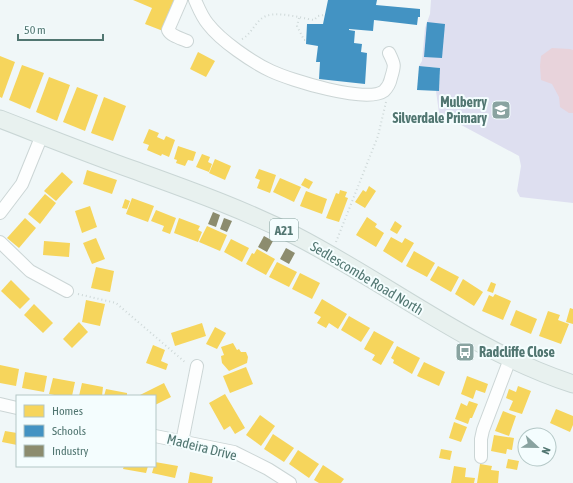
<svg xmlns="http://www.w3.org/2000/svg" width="573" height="483" font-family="'Asap Condensed',sans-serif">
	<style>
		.green { fill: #dedff0 }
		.water { fill: #e8d3db }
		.homes { fill: #f6d55c }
		.schools { fill: #4393c3 }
		.industry { fill: #8c8c6e }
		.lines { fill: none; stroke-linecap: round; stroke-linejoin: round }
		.minor-casing { stroke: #cbd5d5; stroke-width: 14 }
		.highway-casing { stroke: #c9d6d5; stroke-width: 19 }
		.path { stroke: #ced8d8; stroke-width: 2; stroke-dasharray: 1 3; stroke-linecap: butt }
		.minor { stroke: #fdfefe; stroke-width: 12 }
		.highway { stroke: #e8f1ef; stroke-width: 17 }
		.labels { text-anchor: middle; stroke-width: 4; stroke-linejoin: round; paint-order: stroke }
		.shield { fill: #f4fdfe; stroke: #829e9b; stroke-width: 1 }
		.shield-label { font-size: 13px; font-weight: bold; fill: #517671 }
		.poi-label { font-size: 14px; font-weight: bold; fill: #517671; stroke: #f4fdfe; text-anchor: end }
		.street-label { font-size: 14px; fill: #517671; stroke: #f4fdfe }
	</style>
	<rect width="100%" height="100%" fill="#f0f7f8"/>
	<!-- green -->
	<path class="green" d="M431,0H573V203L520,197L517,191L521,166L519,156L439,113L436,91H439L440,68L419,66L422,61L425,28L430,14Z"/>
	<!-- water -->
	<path class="water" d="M552,48L570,49L573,50V113H569L560,107L559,97L552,84L541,80L540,66L541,56Z"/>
	<!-- homes -->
	<g class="homes">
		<path d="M133,0H175L163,31L145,24L152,8Z"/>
		<path d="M198,52L215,61L206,77L190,69Z"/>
		<path d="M0,56L15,62L2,98L0,97Z"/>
		<path d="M22,65L44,73L30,109L9,100Z"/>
		<path d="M49,77L70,85L57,121L36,112Z"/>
		<path d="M77,87L98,95L85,131L63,122Z"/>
		<path d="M104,97L126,106L113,141L91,133Z"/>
		<path d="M149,129L159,133L157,137L164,140L166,136L175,140L169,157L162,154L161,156L147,150L149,145L143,143Z"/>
		<path d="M178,146L196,152L193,161L188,160L185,166L176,163L177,160L174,159Z"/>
		<path d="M202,154L210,157L208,162L212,164L209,172L196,167Z"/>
		<path d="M215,159L231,166L225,180L209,173Z"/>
		<path d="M259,169L276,175L270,193L257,188L260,180L255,178Z"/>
		<path d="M87,170L117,180L112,194L83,184Z"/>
		<path d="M62,172L73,182L56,201L44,191Z"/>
		<path d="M280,178L301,187L294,202L273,192Z"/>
		<path d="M305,178L313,182L309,189L301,185Z"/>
		<path d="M369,186L376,191L365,208L355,202L363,190L366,192Z"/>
		<path d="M340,190L347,192L345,197L348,198L339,222L326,218L336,193L339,194Z"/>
		<path d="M306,191L327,199L322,214L300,206Z"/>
		<path d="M45,194L56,203L40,224L28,214Z"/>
		<path d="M132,198L154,206L148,222L126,214Z"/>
		<path d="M125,199L130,201L127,209L122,208Z"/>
		<path d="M90,206L97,227L82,233L75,211Z"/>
		<path d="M156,210L176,218L170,234L162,231L164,226L151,221Z"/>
		<path d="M367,217L377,224L375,227L384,233L376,247L356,235Z"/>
		<path d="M25,218L36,228L19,248L7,238Z"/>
		<path d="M179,218L200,226L198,230L202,232L198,242L174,233Z"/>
		<path d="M395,221L402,226L397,234L390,230Z"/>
		<path d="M207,226L227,235L220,251L199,242Z"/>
		<path d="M391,237L402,243L405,238L414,243L402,263L383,251Z"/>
		<path d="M96,238L105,259L92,264L83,243Z"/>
		<path d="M231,239L249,248L242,262L224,252Z"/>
		<path d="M44,241L70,243L69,257L43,255Z"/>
		<path d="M257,249L275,259L266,275L246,264L252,253L254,254Z"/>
		<path d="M414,251L435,263L427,277L406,266Z"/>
		<path d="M277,262L297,272L289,287L269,277Z"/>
		<path d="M438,266L459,277L451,292L430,280Z"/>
		<path d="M96,267L114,271L110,292L91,288Z"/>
		<path d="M300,273L320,283L312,299L292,289Z"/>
		<path d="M463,279L483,292L474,306L455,294Z"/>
		<path d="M11,280L30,299L20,309L1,291Z"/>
		<path d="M491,282L496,284L493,293L487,291Z"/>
		<path d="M495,294L511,301L503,320L482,311L489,295L493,297Z"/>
		<path d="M322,299L347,314L338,329L329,323L326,328L317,323L321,317L314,313Z"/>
		<path d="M86,300L105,304L100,326L82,322Z"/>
		<path d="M34,304L53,323L43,333L24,315Z"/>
		<path d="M570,308L573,309V324L566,322Z"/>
		<path d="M516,310L537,319L531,334L510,325Z"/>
		<path d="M548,311L560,315L558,320L569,324L561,344L539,336Z"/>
		<path d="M349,316L370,328L361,342L341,330Z"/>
		<path d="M79,322L88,332L72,348L63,339Z"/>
		<path d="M202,323L206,336L175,346L171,333Z"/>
		<path d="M215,327L226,333L217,349L206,344Z"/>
		<path d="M374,331L394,342L381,365L372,360L375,355L364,349Z"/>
		<path d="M233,343L237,350L239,349L241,352H246L248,357L247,363L229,371L222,363L221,356L224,355L221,347Z"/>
		<path d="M153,345L165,350L161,361L168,364L166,370L146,363Z"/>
		<path d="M397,346L420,358L412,374L393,363L394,360L391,358Z"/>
		<path d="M424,362L445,372L439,386L417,376Z"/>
		<path d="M0,365L19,369L16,386L0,383Z"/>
		<path d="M246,367L253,384L230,393L223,376Z"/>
		<path d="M25,372L47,376L44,392L22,388Z"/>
		<path d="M467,376L488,384L485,393L476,390L473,399L461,394Z"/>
		<path d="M53,378L75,382L72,396H60L49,394Z"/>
		<path d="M82,383L103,387L102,396H79Z"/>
		<path d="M164,383L171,397L155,405V396H140V395Z"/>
		<path d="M518,386L531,391L522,414L509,410L513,401L506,398L509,389L516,392Z"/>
		<path d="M106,389L127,393V396H104Z"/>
		<path d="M225,394L245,428L235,434L230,426L224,430L209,403Z"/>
		<path d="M469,401L478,404L472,418H470L468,424L455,419L461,403L467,406Z"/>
		<path d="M556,409L573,416V425L570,432L550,423Z"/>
		<path d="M503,411L516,416L509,436L495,431Z"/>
		<path d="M260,415L275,426L261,446L246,435Z"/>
		<path d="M454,422L467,427L461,442L449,438Z"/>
		<path d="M5,431L17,433V445L2,442Z"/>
		<path d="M273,434L294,448L284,462L264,449Z"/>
		<path d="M494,435L514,438L512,450L507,449L506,454L491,451Z"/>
		<path d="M441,449L452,451L450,460L439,458Z"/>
		<path d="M298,450L319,464L309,478L289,464Z"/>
		<path d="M508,459L519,461L517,470L506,468Z"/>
		<path d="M155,462L178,466L175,478L152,473L154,466H155Z"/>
		<path d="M480,464L492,466L491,470L499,471L498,483H477Z"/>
		<path d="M323,465L344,479L341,483H319L314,480Z"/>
		<path d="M124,466H148L146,473L123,469Z"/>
		<path d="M454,466L466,468L465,477L475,478L474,483H451Z"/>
		<path d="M190,472L213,477L212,483H188Z"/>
	</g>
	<!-- schools -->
	<g class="schools">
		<path d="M328,0H377L376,5L420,9V17H418L417,25L374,20L373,31L349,29V30L355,31L354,43L362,44L361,52L367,53L365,84L319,79L320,62H316L318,46L306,44L307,24H323Z"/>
		<path d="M427,22L445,24L442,58L424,57Z"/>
		<path d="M419,66L440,68L439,91L417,90Z"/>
	</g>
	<!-- industry -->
	<g class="industry">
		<path d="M213,212L220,215L216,227L208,224Z"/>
		<path d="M224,218L232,221L227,232L220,229Z"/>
		<path d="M264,236L273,241L267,252L258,247Z"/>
		<path d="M286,248L295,253L289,264L280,259Z"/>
	</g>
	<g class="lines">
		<defs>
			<g id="minor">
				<path d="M181,0L168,30C171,36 180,38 187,41"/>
				<path d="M195,0C199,9 202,17 208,24C221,41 252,62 271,71C290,80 367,104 384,91C387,88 390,83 391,78C395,65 395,65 389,53"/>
				<path d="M0,213L22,184L42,135"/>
				<path d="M0,242L30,271L67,291"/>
				<path d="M0,404L17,408"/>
				<path d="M155,436L234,452L268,469L290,483"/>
				<path d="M182,442L197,366"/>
				<path d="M481,457V439L483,430L510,359"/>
			</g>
			<path id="highway" d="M0,119C44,136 89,154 134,170C189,190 243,209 296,236C389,284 472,351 573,384"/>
		</defs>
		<!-- minor casing -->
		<use href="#minor" class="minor-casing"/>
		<!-- highway casing -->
		<use href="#highway" class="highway-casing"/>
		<!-- path -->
		<g class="path">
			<path d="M299,18L297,26L304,40H306"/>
			<path d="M242,39C250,35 254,25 261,19C272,9 300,18 314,20L318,16L324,15"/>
			<path d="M336,242L378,136L386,102"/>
			<path d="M78,294L116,303L186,363"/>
		</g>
		<!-- minor -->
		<use href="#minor" class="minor"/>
		<!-- highway -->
		<use href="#highway" class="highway"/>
	</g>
	<!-- icons -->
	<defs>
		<symbol id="school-square" viewBox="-11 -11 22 22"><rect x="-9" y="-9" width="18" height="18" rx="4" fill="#89a3a0" stroke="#f4fdfe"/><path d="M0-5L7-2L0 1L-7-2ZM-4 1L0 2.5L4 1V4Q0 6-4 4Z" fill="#fff"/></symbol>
		<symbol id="bus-square" viewBox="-11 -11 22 22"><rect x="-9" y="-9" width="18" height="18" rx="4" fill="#89a3a0" stroke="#f4fdfe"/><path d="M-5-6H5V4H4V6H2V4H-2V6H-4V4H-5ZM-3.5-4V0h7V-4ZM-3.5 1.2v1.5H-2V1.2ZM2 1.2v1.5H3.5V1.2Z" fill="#fff"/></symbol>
	</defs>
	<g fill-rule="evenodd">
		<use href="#school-square" x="490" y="99" width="22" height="22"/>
		<use href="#bus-square" x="454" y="341" width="22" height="22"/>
	</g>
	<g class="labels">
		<!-- shield labels -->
		<rect class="shield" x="270" y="219" width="28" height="22" rx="3"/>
		<g class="shield-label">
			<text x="284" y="235">A21</text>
		</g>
		<!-- poi labels -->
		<g class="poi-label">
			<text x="487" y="107">Mulberry<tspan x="487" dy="16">Silverdale Primary</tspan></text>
			<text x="479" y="357" text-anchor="start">Radcliffe Close</text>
		</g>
		<!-- street labels -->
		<g class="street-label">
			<text transform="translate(367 278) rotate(31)" y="5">Sedlescombe Road North</text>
			<text transform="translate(202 447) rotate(14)" y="5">Madeira Drive</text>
		</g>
	</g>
	<!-- legend -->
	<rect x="16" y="395" width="140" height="72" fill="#f4fdfe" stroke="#b3c7c6"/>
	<rect x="24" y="405" width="20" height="12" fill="#f6d55c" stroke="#b3c7c6"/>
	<text x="52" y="415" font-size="12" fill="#517671">Homes</text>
	<rect x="24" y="425" width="20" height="12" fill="#4393c3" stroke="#b3c7c6"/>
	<text x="52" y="435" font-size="12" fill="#517671">Schools</text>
	<rect x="24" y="445" width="20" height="12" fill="#8c8c6e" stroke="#b3c7c6"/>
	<text x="52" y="455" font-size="12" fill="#517671">Industry</text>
	<!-- north arrow -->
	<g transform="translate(537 447) rotate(112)"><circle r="19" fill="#f4fdfe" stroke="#b3c7c6"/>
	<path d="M0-3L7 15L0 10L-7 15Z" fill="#89a3a0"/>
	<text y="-6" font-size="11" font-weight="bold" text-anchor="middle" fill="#517671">N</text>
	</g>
	<!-- scale -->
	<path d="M18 34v6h85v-6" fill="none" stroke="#517671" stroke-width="2"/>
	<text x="24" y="34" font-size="12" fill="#517671" stroke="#f4fdfe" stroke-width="3" paint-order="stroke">50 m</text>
</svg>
